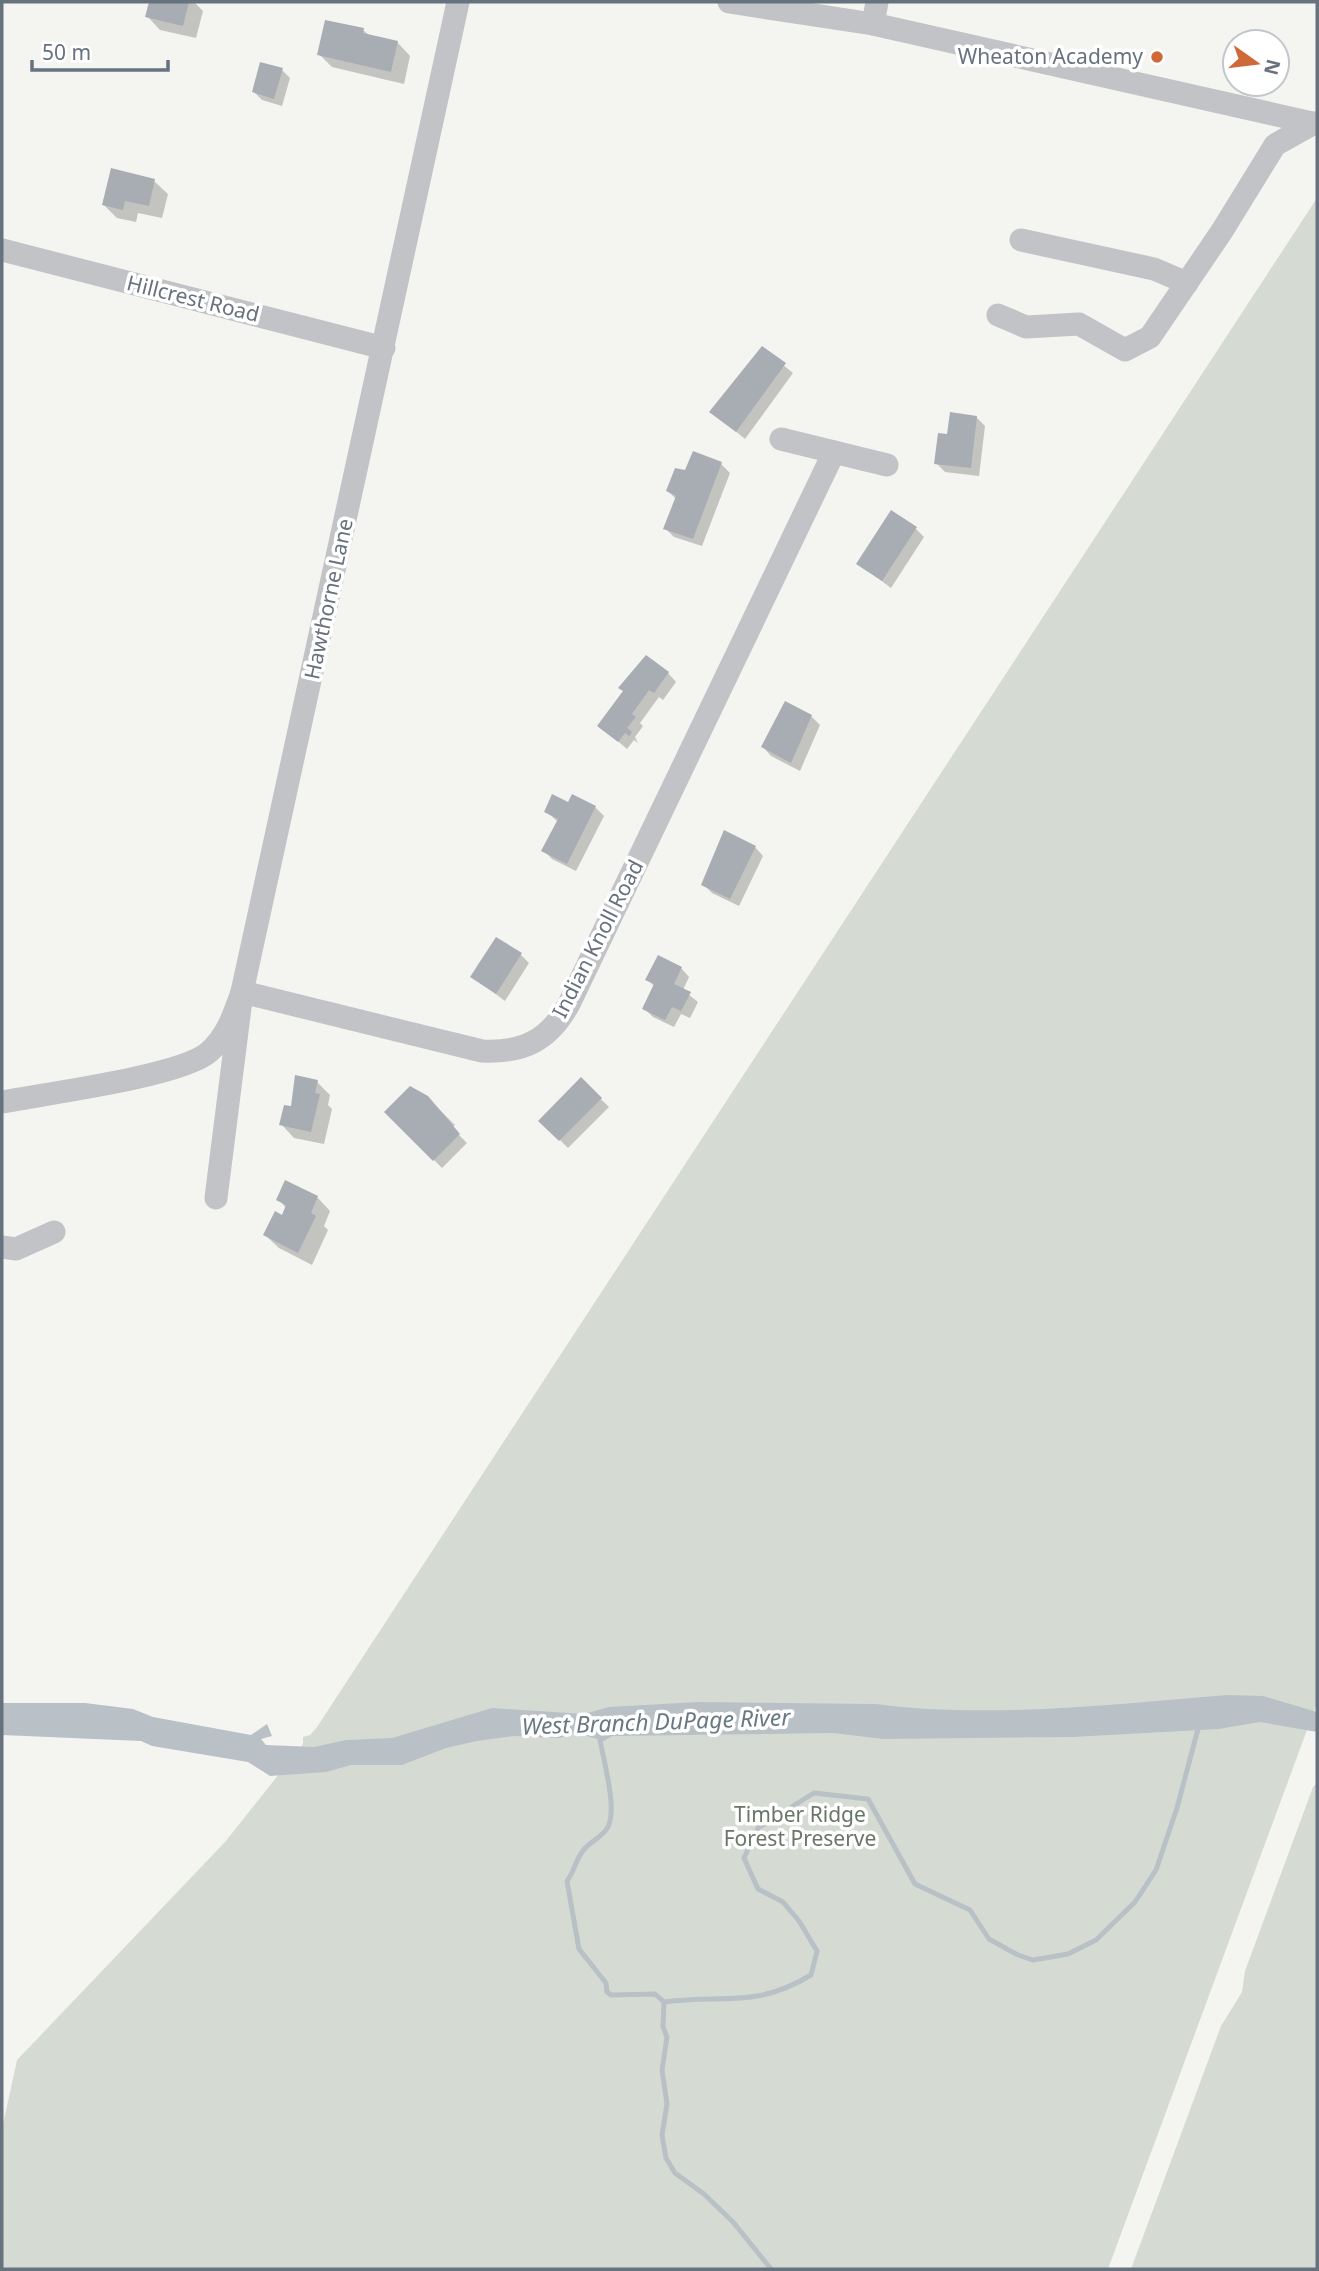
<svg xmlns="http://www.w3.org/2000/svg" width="1319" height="2271" font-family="'Noto Sans',sans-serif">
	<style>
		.green { fill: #d5dbd3 }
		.water { fill: #b9c1c6 }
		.shadow { fill: #0003 }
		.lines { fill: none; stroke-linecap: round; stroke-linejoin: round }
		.stream { stroke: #b9c1c6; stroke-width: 5 }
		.building { fill: #a7adb3 }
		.minor { stroke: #c1c3c6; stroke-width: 23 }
		.poi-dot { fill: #cf6938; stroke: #fff; stroke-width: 2.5 }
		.labels { text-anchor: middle; stroke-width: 7; stroke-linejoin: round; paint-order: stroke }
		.poi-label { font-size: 21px; fill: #67727f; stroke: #fff; text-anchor: end }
		.street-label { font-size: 21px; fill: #67727f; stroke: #fff }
		.park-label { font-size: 21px; fill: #677765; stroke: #fff }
		.water-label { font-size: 23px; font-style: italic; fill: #687983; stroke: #fff }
	</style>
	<rect width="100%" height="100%" fill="#f4f5f1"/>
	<!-- green -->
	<g class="green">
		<path d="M1317,198V1703L1108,2269H2V2129L17,2060L225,1842L303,1744V1737L310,1735L317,1727Z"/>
		<path d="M1317,1783V2269H1131L1221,2026L1242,1992L1245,1971L1313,1787Z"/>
	</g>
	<!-- water -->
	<path class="water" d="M1228,1695L1263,1696L1317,1712V1732L1260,1722L1219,1729L1073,1737L883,1739L833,1733L612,1736L604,1741L587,1736L580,1730L560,1738L514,1736L477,1741L446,1748L402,1765H351L326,1772L270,1776L248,1762L152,1746L141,1741L2,1735V1703H85L133,1709L153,1717L251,1735L267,1724L272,1736L261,1739L266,1745L314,1747L346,1740L392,1738L492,1708L584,1714L609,1707L698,1702L876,1704C985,1719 1117,1704 1228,1695Z"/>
	<!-- shadow -->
	<g class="shadow">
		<path d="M150,2H194L203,11L196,38L160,30L147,16Z"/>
		<path d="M363,30L370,36L397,42L410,56L404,84L332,67L319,54Z"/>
		<path d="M282,70L290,78L282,106L262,100L254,92Z"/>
		<path d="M154,181L168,194L162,218L138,213L136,222L117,218L104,205Z"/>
		<path d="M762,348L793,373L745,439L712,412Z"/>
		<path d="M976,417L985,426L979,476L945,472L936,463L949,436Z"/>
		<path d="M721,464L730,473L702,546L674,537L665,528L677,500L668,491L686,472Z"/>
		<path d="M916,529L924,537L891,588L859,564Z"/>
		<path d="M668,673L676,682L663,700L659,697L640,723L643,726L635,737L638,743L634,740L627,749L600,726Z"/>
		<path d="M811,716L820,725L800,771L771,756L763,747Z"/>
		<path d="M569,805L595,807L604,816L576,871L552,859L544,851L558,822L546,811Z"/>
		<path d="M755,847L763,856L739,906L712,893L704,885Z"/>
		<path d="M521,955L529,963L505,1001L473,977Z"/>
		<path d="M681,968L689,977L683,990L698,1002L690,1018L681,1014L674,1027L653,1017L644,1008L655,987L648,980Z"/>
		<path d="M581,1080L609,1107L568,1148L541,1121Z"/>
		<path d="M317,1082L330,1095L328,1105L332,1109L324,1144L294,1138L281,1124Z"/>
		<path d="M427,1097L455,1125L452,1128L467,1143L442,1168L386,1112Z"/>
		<path d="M317,1197L330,1211L324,1226L328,1230L312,1265L279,1248L265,1235L287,1209L278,1199Z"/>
	</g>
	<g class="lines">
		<!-- stream -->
		<g class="stream">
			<path d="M599,1734C602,1757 620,1813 606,1830C599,1839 588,1843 582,1852C575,1862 574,1872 567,1881L579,1949L606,1983L607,1992L611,1995L655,1994L664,2002L663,2027L667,2037L662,2070L667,2104L662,2135L666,2158L675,2173L704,2194L733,2222L771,2269"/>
			<path d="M664,2002C723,1994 755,2009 811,1975L817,1951L799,1921L783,1902L758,1889L744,1858L758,1828L814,1793L868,1799L915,1884L970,1910L989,1939L1018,1955L1033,1960L1068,1954L1096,1940L1135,1902L1156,1870L1177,1808L1199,1725"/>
		</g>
	</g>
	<!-- building -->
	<g class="building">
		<path d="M149,2H189L183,26L145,17Z"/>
		<path d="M325,20L364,28L363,33L398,41L391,72L317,55Z"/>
		<path d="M260,62L283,68L274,99L252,92Z"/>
		<path d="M111,168L155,179L149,206L125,201L123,210L102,205Z"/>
		<path d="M762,346L786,363L736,432L709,412Z"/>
		<path d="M950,412L977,416L971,468L934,464L938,433L947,434Z"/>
		<path d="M693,451L722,462L693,539L663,529L676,496L666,491L675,468L685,470Z"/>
		<path d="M891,510L917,527L882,581L856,564Z"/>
		<path d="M646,655L669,672L654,693L649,690L632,714L636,717L627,728L632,732L629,736L625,733L618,742L597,726L623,691L618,688Z"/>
		<path d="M785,701L812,715L791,763L761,747Z"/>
		<path d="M552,794L568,802L572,794L596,806L567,864L541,851L558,819L544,812Z"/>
		<path d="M724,830L756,846L730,899L701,885Z"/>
		<path d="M496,937L522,953L496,994L470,977Z"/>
		<path d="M658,955L682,967L674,984L691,992L681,1011L672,1007L665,1020L642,1009L654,984L645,980Z"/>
		<path d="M295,1075L318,1080L315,1093L320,1094L311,1132L279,1125L284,1105L291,1106Z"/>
		<path d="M581,1077L602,1098L559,1141L538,1121Z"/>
		<path d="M410,1086L428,1096L460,1134L433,1161L384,1112Z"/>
		<path d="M285,1180L318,1196L311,1213L316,1216L298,1253L263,1235L275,1211L282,1215L286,1205L276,1200Z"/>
	</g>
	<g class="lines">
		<!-- minor -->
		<g class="minor">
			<path d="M729,2L873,24L1317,124"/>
			<path d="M873,24L877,2"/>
			<path d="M1021,240L1154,269L1187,283"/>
			<path d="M2,250L384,348"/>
			<path d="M998,315L1026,327L1079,324L1125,350L1150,337L1222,231L1275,145L1314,123"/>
			<path d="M781,439L887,465"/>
			<path d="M2,1102C44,1094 182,1076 209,1052C227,1036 234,1015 242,992L482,1051C524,1053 549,1040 569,1004L834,452"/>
			<path d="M216,1198L242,992L458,2"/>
			<path d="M2,1247L16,1249L54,1232"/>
		</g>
	</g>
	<!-- markers -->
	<circle class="poi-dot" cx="1157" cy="57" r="7"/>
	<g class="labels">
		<!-- poi labels -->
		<g class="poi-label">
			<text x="1143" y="64">Wheaton Academy</text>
		</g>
		<!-- street labels -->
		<g class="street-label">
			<text transform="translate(193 299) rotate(14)" y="7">Hillcrest Road</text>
			<text transform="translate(329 599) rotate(-78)" y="7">Hawthorne Lane</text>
			<text transform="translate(598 939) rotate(-63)" y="7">Indian Knoll Road</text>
		</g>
		<!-- park labels -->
		<g class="park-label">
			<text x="800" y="1822">Timber Ridge<tspan x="800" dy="24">Forest Preserve</tspan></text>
		</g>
		<!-- water labels -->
		<g class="water-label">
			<text transform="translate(656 1722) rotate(-2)" y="8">West Branch DuPage River</text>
		</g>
	</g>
	<!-- border -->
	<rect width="1319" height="2271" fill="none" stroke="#67727f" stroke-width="7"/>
	<!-- north arrow -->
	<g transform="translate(1256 63) rotate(104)"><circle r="33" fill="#ffffff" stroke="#c2c7cc" stroke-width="2"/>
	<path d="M0-5L12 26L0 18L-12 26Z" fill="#cf6938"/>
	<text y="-10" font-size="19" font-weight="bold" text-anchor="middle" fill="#67727f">N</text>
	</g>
	<!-- scale -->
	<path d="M32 60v10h136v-10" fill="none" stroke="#67727f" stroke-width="3.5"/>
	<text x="42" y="60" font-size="21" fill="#67727f" stroke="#ffffff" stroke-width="5" paint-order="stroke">50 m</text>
</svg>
